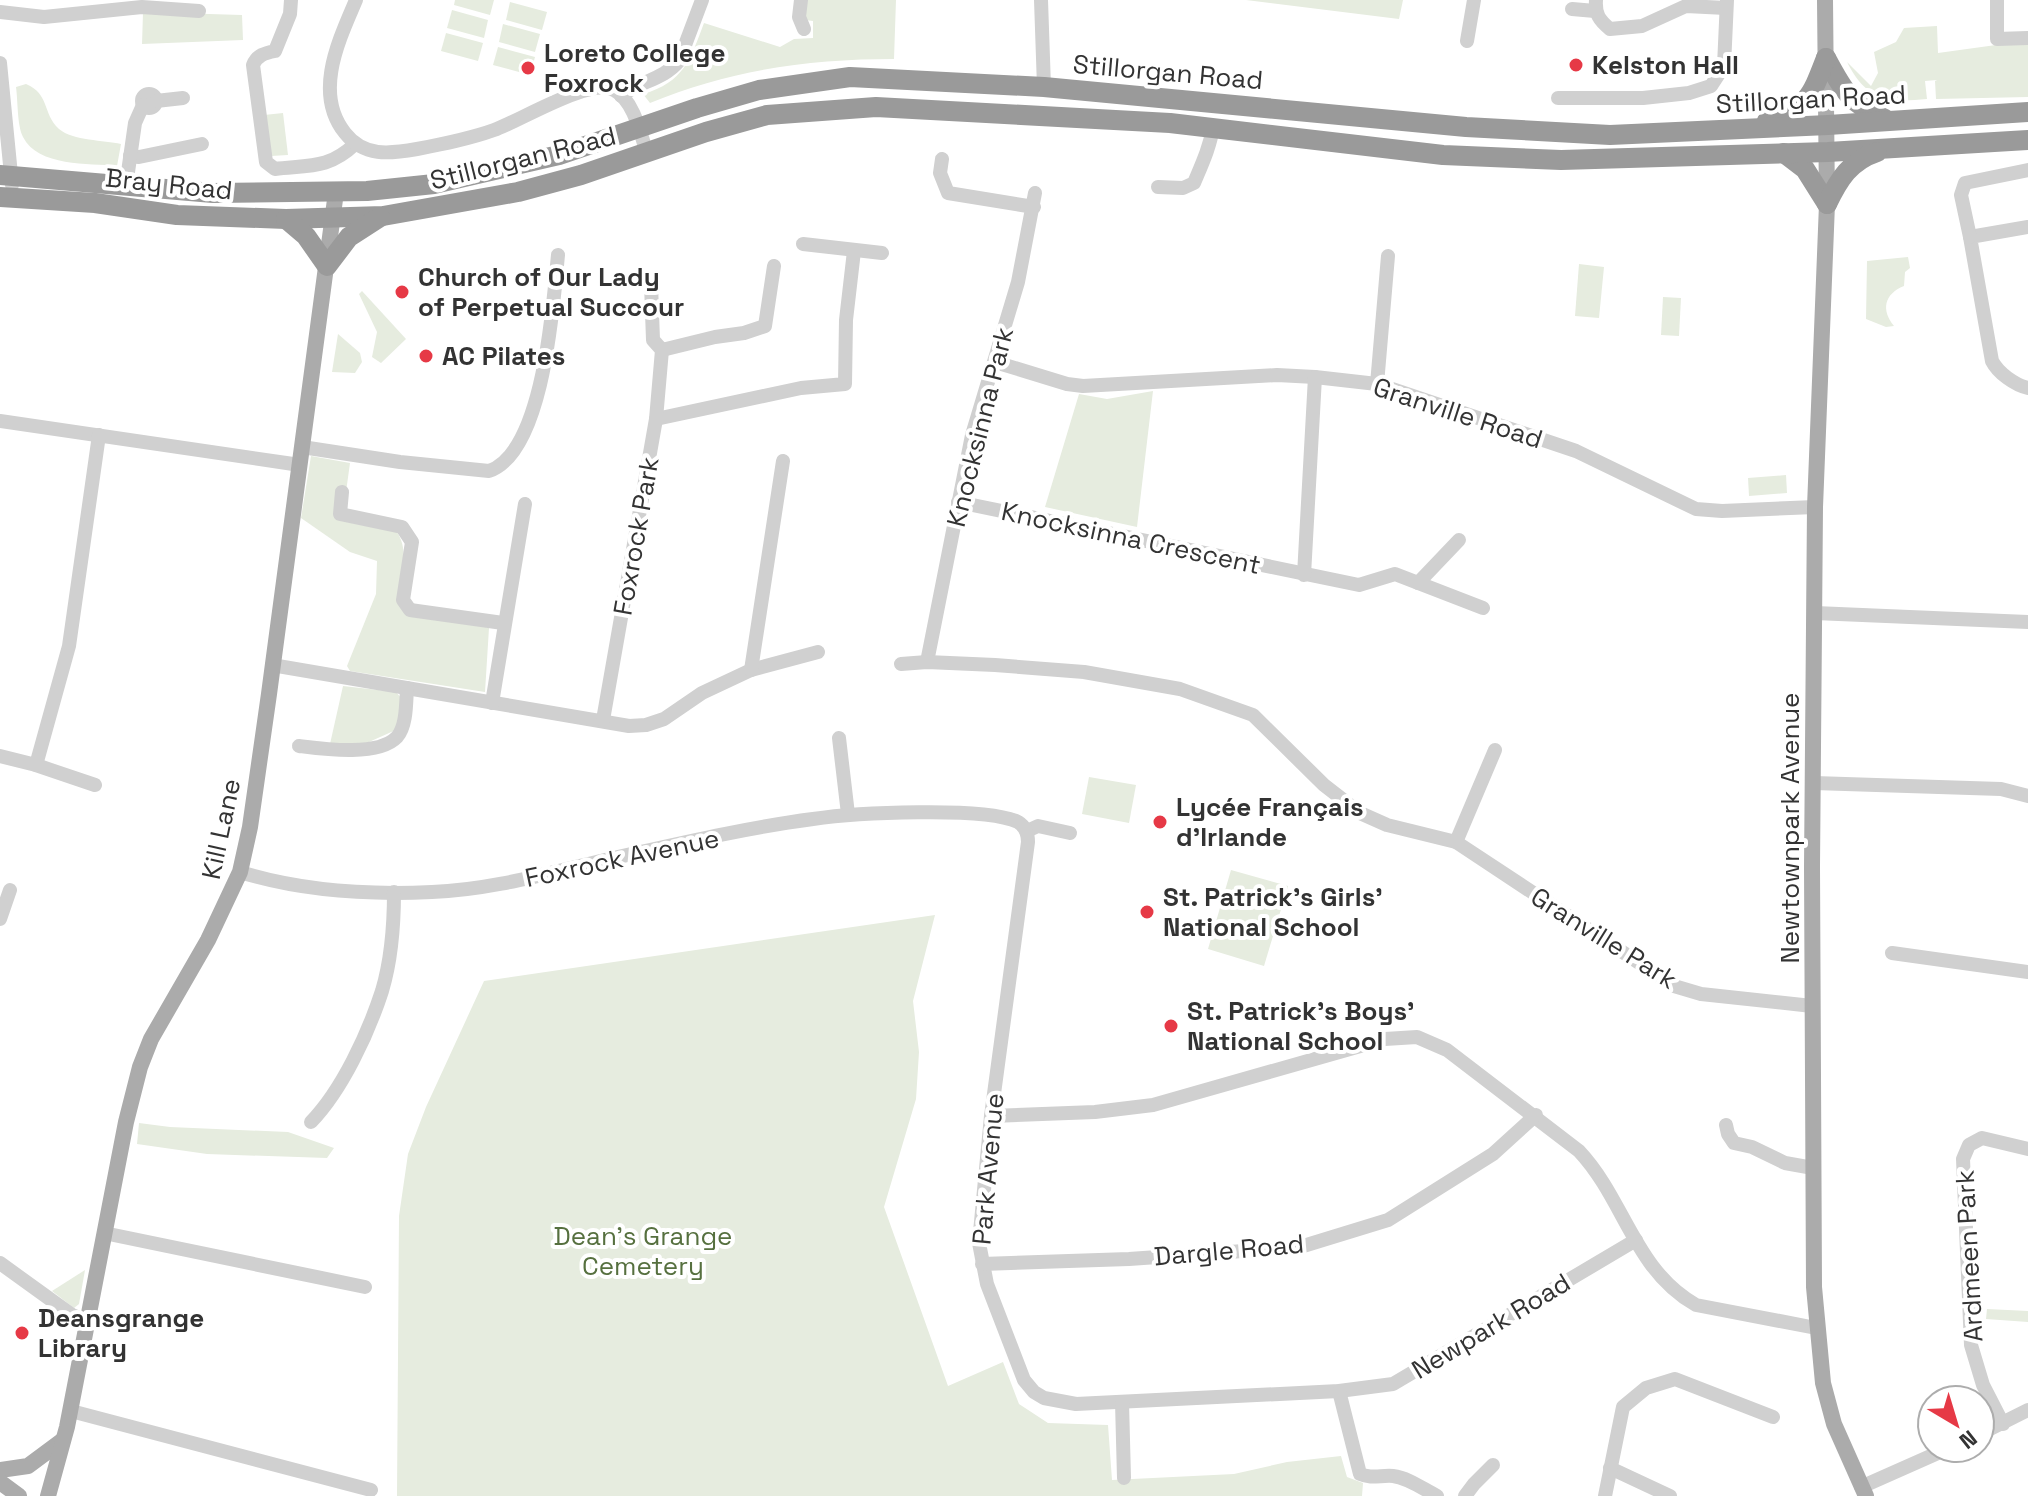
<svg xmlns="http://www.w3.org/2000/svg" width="2028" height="1496" font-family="'Space Grotesk',sans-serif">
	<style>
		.green { fill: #e6ecdf }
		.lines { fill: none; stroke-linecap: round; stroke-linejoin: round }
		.minor { stroke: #d0d0d0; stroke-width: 14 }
		.major { stroke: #ababab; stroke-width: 16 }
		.highway { stroke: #9a9a9a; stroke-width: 20 }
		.poi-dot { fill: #e63946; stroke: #fff; stroke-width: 3 }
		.labels { text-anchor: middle; stroke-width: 8; stroke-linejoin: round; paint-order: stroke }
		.poi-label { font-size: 26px; font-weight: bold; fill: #333; stroke: #fff; text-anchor: start }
		.street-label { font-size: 26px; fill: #333; stroke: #fff }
		.park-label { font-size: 26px; fill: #56703f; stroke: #fff }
	</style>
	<rect width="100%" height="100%" fill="#fff"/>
	<!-- green -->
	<g class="green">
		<path d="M455,0H494L490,15L454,5Z"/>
		<path d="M805,0H896L894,59C809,59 729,70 650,103L643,94C684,82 690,60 704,23L780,47L794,39L813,38V21L805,20Z"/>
		<path d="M1246,0H1403L1399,19Z"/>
		<path d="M510,2L547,12L542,30L506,20Z"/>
		<path d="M452,10L488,20L484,38L447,28Z"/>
		<path d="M143,12L242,15L243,40L142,44Z"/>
		<path d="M503,24L540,34L535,52L499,42Z"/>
		<path d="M1937,26L1938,53L1996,45L2028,43V97L1936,99L1935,81L1937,80L1925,81L1927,99C1887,103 1867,101 1847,62L1871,86L1878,73L1874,52L1896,42L1904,28Z"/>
		<path d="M446,33L483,43L478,61L441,51Z"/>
		<path d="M498,47L535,57L530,75L493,65Z"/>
		<path d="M26,84C50,94 42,113 59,129C73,141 104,140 121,144L117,166C89,163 38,167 23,137C17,125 18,101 16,87Z"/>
		<path d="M283,113L288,155L271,156L264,115Z"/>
		<path d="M1908,257L1910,268L1905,272L1904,286C1884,294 1881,310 1894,326L1886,327L1866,319L1867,261Z"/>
		<path d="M1579,264L1604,267L1599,318L1575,316Z"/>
		<path d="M362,291L406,339L381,363L372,357L377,332L359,294Z"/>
		<path d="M1663,297L1681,298L1679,336L1661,335Z"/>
		<path d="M338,334L360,353L362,362L355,373L332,372Z"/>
		<path d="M1153,391L1137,527L1045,507L1079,394L1107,399Z"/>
		<path d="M311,456L350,463L342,521L397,532C410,552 401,576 397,598L489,628L485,692L350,671L347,666L376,594L377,561L350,552L301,518Z"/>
		<path d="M1786,475L1787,493L1749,496L1748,478Z"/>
		<path d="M343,686L396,692L402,699L398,729L369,742V744H330Z"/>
		<path d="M1089,777L1136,785L1129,823L1082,814Z"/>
		<path d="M1231,870L1288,886L1264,966L1208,949Z"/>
		<path d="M935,915L913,1001L919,1052L916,1099L884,1207L948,1386L1003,1362L1019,1404L1048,1423L1108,1425L1112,1480L1234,1474L1287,1462L1341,1456L1347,1477L1363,1483L1362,1496H397L399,1216L408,1154L426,1107L484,981Z"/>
		<path d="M139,1123L170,1127L288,1132L334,1148L327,1158L207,1154L137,1144Z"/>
		<path d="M85,1270L79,1304L74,1308L52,1291Z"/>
		<path d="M1987,1309L2028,1311V1322L1986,1319Z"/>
	</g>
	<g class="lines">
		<!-- minor -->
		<g class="minor">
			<path d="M291,0L290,14L275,51C265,53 257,55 253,65L266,162L275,169C309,165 329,169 355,144"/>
			<path d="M356,0C339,40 313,93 345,133C364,157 389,154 417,149C443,144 469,139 494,130C520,121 590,77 614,90C634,100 641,135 647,154"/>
			<path d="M801,0L799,17L804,29"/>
			<path d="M1041,0L1044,87"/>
			<path d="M1596,0C1595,14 1599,20 1610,29L1642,26L1686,6L1726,8"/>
			<path d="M1997,0V39L2028,38"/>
			<path d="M1572,9L1595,11"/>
			<path d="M0,12L44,17L142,7L199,11"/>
			<path d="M1467,41L1474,0"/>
			<path d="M0,63L12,185"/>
			<circle cx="149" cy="101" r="7"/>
			<path d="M621,96C640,81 663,80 679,61L702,0"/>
			<path d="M1558,98H1643L1689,93L1711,86L1724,66L1727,0"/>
			<path d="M156,101L183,98"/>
			<path d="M130,156L139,157L202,144"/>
			<path d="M942,159L940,173L948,193L1034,207"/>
			<path d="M126,186L135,123L143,105"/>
			<path d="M1158,187L1183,188L1194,183C1202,164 1210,147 1213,127"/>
			<path d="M2028,227L1970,237L1992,361C1998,373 2015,385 2028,388"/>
			<path d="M1970,237L1961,195L1965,183L2028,170"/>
			<path d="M803,244L882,253"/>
			<path d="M662,350L715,337L744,333L765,326L774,266"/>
			<path d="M995,362L1067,384L1083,386L1277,375L1315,377L1377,384L1576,451L1696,509L1722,511L1815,507"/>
			<path d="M1377,384L1388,256"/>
			<path d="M656,419L801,388L845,384L846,320L854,251"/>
			<path d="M0,421L300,465"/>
			<path d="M302,447L400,462L489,471C544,452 553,305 558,255"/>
			<path d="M342,492L340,514L402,527L412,542L403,600L410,610L503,623"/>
			<path d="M958,502L1359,585L1395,574L1483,608"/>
			<path d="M1304,575L1315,377"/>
			<path d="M1418,583L1459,540"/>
			<path d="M1815,613L2028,622"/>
			<path d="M927,662L972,435L1018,282L1035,193"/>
			<path d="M901,664L927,662L995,665L1084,672L1180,689L1253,715L1324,785L1360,813L1387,825L1456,842L1674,986L1701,994L1812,1006"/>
			<path d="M272,665L629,726L646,725L664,719L702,693L751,670L818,652"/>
			<path d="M751,670L783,461"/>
			<path d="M492,703L525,504"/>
			<path d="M603,720L656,419L662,350L653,340L651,284"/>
			<path d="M839,738L848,814"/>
			<path d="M299,746C323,749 378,757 397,737C407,726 406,701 407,688"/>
			<path d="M0,756L36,765L95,785"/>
			<path d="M36,765L69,646L99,435"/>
			<path d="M1814,783L2001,789L2028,796"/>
			<path d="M1027,831L1038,826L1070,833"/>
			<path d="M1456,842L1495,750"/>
			<path d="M240,872C301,891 369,895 432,892C491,890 548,873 605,860C673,845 744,828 813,819C853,813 985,806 1018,822C1026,827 1028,834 1028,842L991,1116L979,1243L987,1284L1024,1380L1034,1392L1044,1398L1076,1404L1339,1391L1393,1384L1636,1240"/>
			<path d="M0,919L10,890"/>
			<path d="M1892,953L2028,972"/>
			<path d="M991,1116L1095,1112L1153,1105L1385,1039L1417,1037L1447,1050L1579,1151C1625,1200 1634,1270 1696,1305L1816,1328"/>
			<path d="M311,1122C342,1090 368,1034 382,991C391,961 394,924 394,892"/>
			<path d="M1726,1125L1728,1134L1734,1143L1752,1147L1785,1163L1813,1168"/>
			<path d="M104,1233L365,1287"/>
			<path d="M0,1263L72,1315L88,1322"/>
			<path d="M982,1264L1129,1259L1300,1247L1388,1220L1493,1154L1536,1115"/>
			<path d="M1339,1391L1360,1474C1371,1479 1381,1475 1393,1476C1409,1478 1423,1489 1437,1496"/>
			<path d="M1122,1402L1124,1478"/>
			<path d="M71,1411L371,1490"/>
			<path d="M2003,1424L1983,1385L1971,1345L1963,1159L1969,1145L1982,1138L2028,1149"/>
			<path d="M1980,1434L2028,1410"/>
			<path d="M1610,1468L1670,1496"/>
			<path d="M1861,1487L1949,1448"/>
			<path d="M1465,1496L1474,1484L1493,1465"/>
			<path d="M1605,1496L1623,1407L1646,1388L1675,1379L1773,1417"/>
		</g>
		<!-- major -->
		<g class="major">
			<path d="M1825,0L1827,204L1815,507L1812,867L1814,1287L1823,1383L1834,1424L1866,1496"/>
			<path d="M0,1470L28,1466L63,1440"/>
			<path d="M0,1482L19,1496"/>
			<path d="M48,1496L67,1427L126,1122L140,1067L151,1039L208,940L240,872L250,827L269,694L336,192"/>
		</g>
		<!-- highway -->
		<g class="highway">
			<path d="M1826,58C1843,90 1850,104 1885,119"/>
			<path d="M1767,121C1808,107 1811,97 1826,58"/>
			<path d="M1784,153L1805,169L1827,204"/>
			<path d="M0,175L213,193L367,191L434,184L559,155L697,108L759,90L850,77L1044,87L1466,127L1610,135L1828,125L2028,112"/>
			<path d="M0,197L95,203L177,215L286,219L383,216L518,192L581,175L706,132L767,115L876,107L1170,123L1443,155L1561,160L1828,152L2028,140"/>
			<path d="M1827,204C1839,179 1850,161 1877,152"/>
			<path d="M286,219L306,236L327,266L349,237L380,217"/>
		</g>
	</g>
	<!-- markers -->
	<g class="poi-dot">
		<circle cx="1576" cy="65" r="8"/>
		<circle cx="528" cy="68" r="8"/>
		<circle cx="402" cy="292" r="8"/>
		<circle cx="426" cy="356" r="8"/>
		<circle cx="1160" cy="822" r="8"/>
		<circle cx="1147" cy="912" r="8"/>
		<circle cx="1171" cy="1026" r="8"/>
		<circle cx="22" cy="1333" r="8"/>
	</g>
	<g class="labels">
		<!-- poi labels -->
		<g class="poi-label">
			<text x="544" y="62">Loreto College<tspan x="544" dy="30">Foxrock</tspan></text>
			<text x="1592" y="74">Kelston Hall</text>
			<text x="418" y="286">Church of Our Lady<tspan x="418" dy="30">of Perpetual Succour</tspan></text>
			<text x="442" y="365">AC Pilates</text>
			<text x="1176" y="816">Lycée Français<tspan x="1176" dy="30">d'Irlande</tspan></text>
			<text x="1163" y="906">St. Patrick's Girls'<tspan x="1163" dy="30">National School</tspan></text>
			<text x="1187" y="1020">St. Patrick's Boys'<tspan x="1187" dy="30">National School</tspan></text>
			<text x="38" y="1327">Deansgrange<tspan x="38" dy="30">Library</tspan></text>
		</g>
		<!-- street labels -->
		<g class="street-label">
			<text transform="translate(1168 72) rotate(5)" y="9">Stillorgan Road</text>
			<text transform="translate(1811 99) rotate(-3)" y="9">Stillorgan Road</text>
			<text transform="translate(523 158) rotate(-14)" y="9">Stillorgan Road</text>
			<text transform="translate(169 184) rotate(6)" y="9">Bray Road</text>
			<text transform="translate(1458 413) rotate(18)" y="9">Granville Road</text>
			<text transform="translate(980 427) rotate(-76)" y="9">Knocksinna Park</text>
			<text transform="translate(636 536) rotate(-80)" y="9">Foxrock Park</text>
			<text transform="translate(1131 538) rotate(12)" y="9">Knocksinna Crescent</text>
			<text transform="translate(1790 828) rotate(-90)" y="9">Newtownpark Avenue</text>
			<text transform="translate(221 829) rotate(-78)" y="9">Kill Lane</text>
			<text transform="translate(622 858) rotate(-12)" y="9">Foxrock Avenue</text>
			<text transform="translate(1604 938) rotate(32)" y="9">Granville Park</text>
			<text transform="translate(988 1169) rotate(-85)" y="9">Park Avenue</text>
			<text transform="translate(1229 1250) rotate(-5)" y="9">Dargle Road</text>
			<text transform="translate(1969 1256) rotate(-93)" y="9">Ardmeen Park</text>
			<text transform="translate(1491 1326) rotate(-31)" y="9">Newpark Road</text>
		</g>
		<!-- park labels -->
		<g class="park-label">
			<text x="643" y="1245">Dean's Grange<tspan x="643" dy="30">Cemetery</tspan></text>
		</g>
	</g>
	<!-- north arrow -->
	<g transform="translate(1956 1424) rotate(142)"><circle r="38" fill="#ffffff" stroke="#adadad" stroke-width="2"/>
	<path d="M0-6L14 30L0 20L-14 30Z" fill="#e63946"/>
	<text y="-12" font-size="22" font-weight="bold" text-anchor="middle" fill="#333333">N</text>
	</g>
</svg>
